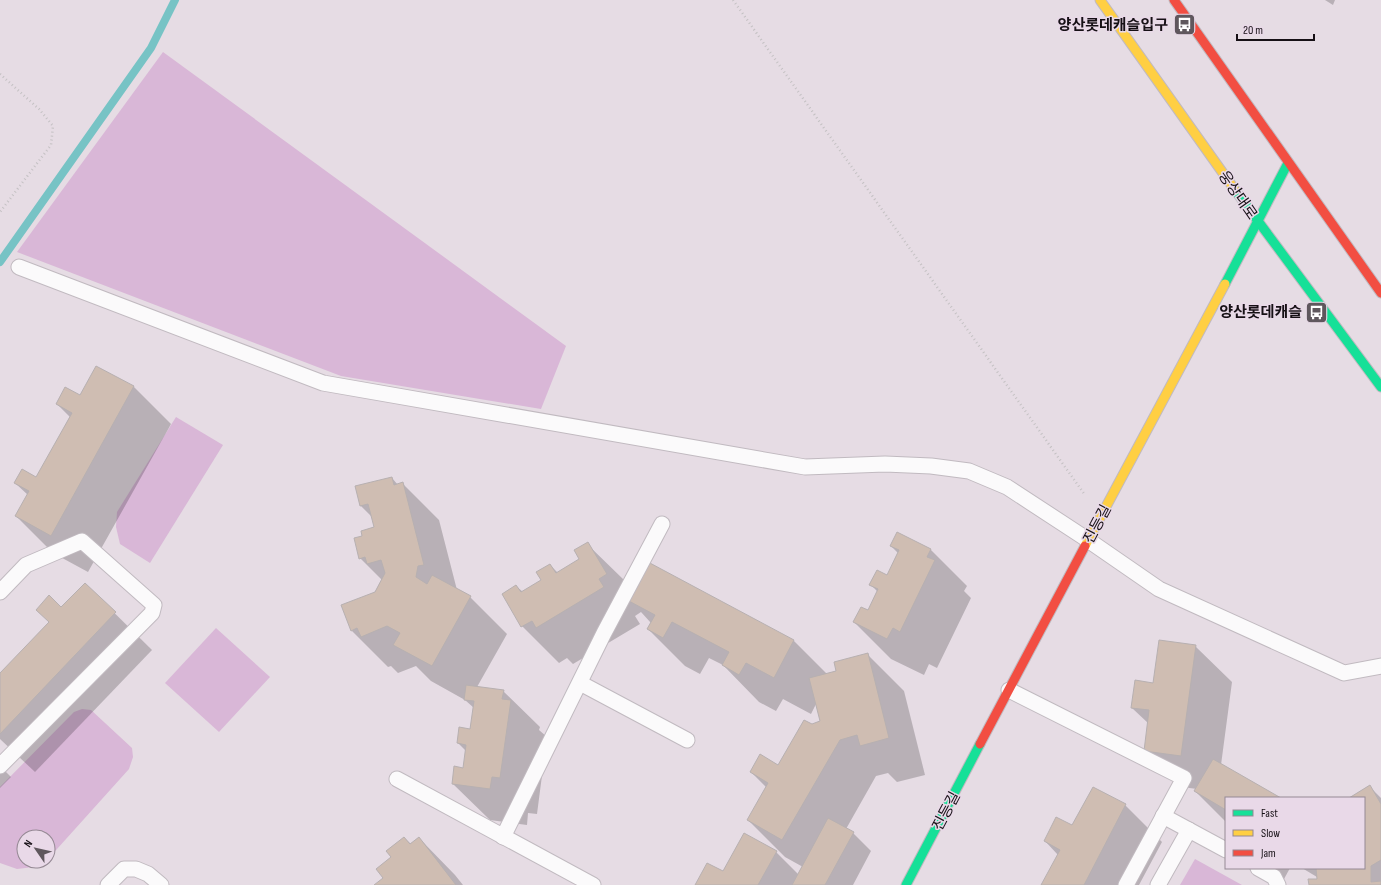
<svg xmlns="http://www.w3.org/2000/svg" width="1381" height="885" font-family="'Sofia Sans Condensed','Noto Sans KR',sans-serif">
	<style>
		.green { fill: #d9b7d7 }
		.shadow { fill: #0003 }
		.lines { fill: none; stroke-linecap: round; stroke-linejoin: round }
		.stream { stroke: #77c3c5; stroke-width: 8 }
		.building { fill: #cfbdb2; stroke: #b7b0b1 }
		.lane-casing { stroke: #c1bac0; stroke-width: 17 }
		.fast-casing { stroke: #c1bac0; stroke-width: 11 }
		.slow-casing { stroke: #c1bac0; stroke-width: 11 }
		.jam-casing { stroke: #c1bac0; stroke-width: 11 }
		.path { stroke: #c4c1c3; stroke-width: 2.5; stroke-dasharray: 1 3; stroke-linecap: butt }
		.lane { stroke: #fbfafb; stroke-width: 15 }
		.fast { stroke: #16e098; stroke-width: 9 }
		.slow { stroke: #ffcf43; stroke-width: 9 }
		.jam { stroke: #f24e42; stroke-width: 9 }
		.labels { text-anchor: middle; stroke-width: 3; stroke-linejoin: round; paint-order: stroke }
		.poi-label { font-size: 15px; font-weight: bold; fill: #161015; stroke: #e9d9e8; text-anchor: end }
		.street-label { font-size: 15px; fill: #161015; stroke: #e9d9e8 }
	</style>
	<rect width="100%" height="100%" fill="#e6dce4"/>
	<!-- green -->
	<g class="green">
		<path d="M163,52L566,346L541,409L341,376L17,252Z"/>
		<path d="M176,417L223,445L150,563L120,544L116,527L117,512Z"/>
		<path d="M216,628L270,677L219,732L165,683Z"/>
		<path d="M82,709L91,710L132,748L133,757L129,769L48,859V837H24V861H46L42,866L17,869L0,863V787L74,712Z"/>
		<path d="M1195,859L1242,885H1180Z"/>
	</g>
	<!-- shadow -->
	<g class="shadow">
		<path d="M1325,0H1335L1333,5Z"/>
		<path d="M97,367L134,387L171,424L88,572L53,553L16,516L28,495L15,483L37,478L70,417L57,404L80,397Z"/>
		<path d="M392,478L398,485L402,483L439,520L457,590L470,597L507,634L477,687L503,691L540,727L539,730L547,737L537,814L528,813L527,825L490,820L453,784L464,769L466,751L458,743L470,730L474,708L465,700L431,681L416,666L398,673L391,666L388,667L352,631L382,580L360,558L363,537L376,528L373,518L360,505Z"/>
		<path d="M587,544L624,580L648,563L794,641L827,674L837,672L868,655L904,691L925,775L897,782L888,773L876,776L846,829L853,833L871,851L853,885H696L723,873L776,852L799,875L803,867L785,857L748,820L767,788L751,772L779,766L812,725L821,722L816,704L811,714L783,699L776,711L759,702L723,665L709,658L700,674L685,666L648,629L651,623L641,612L635,616L640,624L573,664L567,658L559,663L522,626L516,586L523,592L542,581L550,565L558,573L581,559Z"/>
		<path d="M891,546L930,549L967,586L964,591L971,598L937,668L929,664L924,675L891,659L854,622L869,611L878,592L871,585L887,577L898,553Z"/>
		<path d="M85,584L152,650L35,772L0,739V675Z"/>
		<path d="M1195,646L1232,682L1221,765L1279,798H1226V822L1195,791L1197,789L1182,787L1145,750L1149,724L1132,708L1154,684Z"/>
		<path d="M0,766L11,777L0,788Z"/>
		<path d="M1369,786L1381,798V885H1310L1318,880L1317,877L1302,868H1364V798H1350Z"/>
		<path d="M1125,805L1162,842L1139,885H1042L1058,855L1045,841L1073,826Z"/>
		<path d="M404,838L411,844L419,838L455,875L463,885H376L384,878L393,857Z"/>
		<path d="M1265,868H1290L1284,879Z"/>
	</g>
	<g class="lines">
		<!-- stream -->
		<path class="stream" d="M0,262L151,48L175,0"/>
	</g>
	<!-- building -->
	<g class="building">
		<path d="M96,366L134,386L51,536L15,516L29,491L14,483L22,469L36,477L72,413L56,404L65,387L80,395Z"/>
		<path d="M392,477L394,485L403,482L424,565L418,566L416,577L427,584L432,575L471,596L432,666L393,645L400,633L387,626L361,637L357,628L351,631L341,605L375,592L385,573L381,560L367,564L365,557L359,559L354,538L362,536L361,531L374,527L368,504L360,506L355,486Z"/>
		<path d="M897,532L931,549L927,557L935,560L900,632L893,628L887,639L853,622L861,607L868,610L878,589L869,585L877,570L887,575L899,550L890,546Z"/>
		<path d="M588,542L607,574L599,579L604,587L536,628L532,621L521,627L502,594L516,585L521,592L541,580L536,572L550,564L556,573L579,559L574,550Z"/>
		<path d="M648,562L794,640L774,678L746,663L739,675L722,665L729,652L672,622L663,638L647,629L655,615L627,600Z"/>
		<path d="M85,583L116,612L0,734V673L49,622L36,610L49,595L61,607Z"/>
		<path d="M1159,640L1196,645L1181,756L1144,751L1149,710L1131,708L1135,680L1153,683Z"/>
		<path d="M868,653L889,738L860,746L857,735L840,740L782,840L747,820L768,783L750,772L760,754L778,765L804,720L812,724L820,721L809,678L836,671L834,662Z"/>
		<path d="M466,685L504,690L502,699L511,700L500,778L492,777L490,789L452,784L454,766L463,768L466,745L457,743L459,727L470,729L474,701L464,700Z"/>
		<path d="M1213,759L1281,798H1226V810L1194,791Z"/>
		<path d="M1370,785L1381,804V860L1371,866V882L1381,881V885H1309L1308,879H1317L1316,868H1364V798H1349Z"/>
		<path d="M1093,787L1126,804L1084,885H1041L1060,850L1044,841L1056,817L1072,825Z"/>
		<path d="M828,818L854,832L825,885H792Z"/>
		<path d="M744,833L777,851L758,885H695L707,863L723,871Z"/>
		<path d="M404,837L410,844L419,837L456,885H374L383,878L376,869L391,857L386,851Z"/>
	</g>
	<g class="lines">
		<defs>
			<g id="lane">
				<path d="M19,267L323,383L805,467L885,464L931,466L969,471L1007,487L1088,540L1159,589L1344,673L1381,666"/>
				<path d="M0,592L26,565L82,541L154,605L152,613L0,766"/>
				<path d="M580,683L687,740"/>
				<path d="M1009,690L1184,778L1126,885"/>
				<path d="M397,779L593,885"/>
				<path d="M1163,816L1226,850"/>
				<path d="M503,837L604,633L662,524"/>
				<path d="M1258,868L1274,877L1278,885"/>
				<path d="M108,885L124,869H136L148,874L161,885"/>
				<path d="M1158,885L1189,830"/>
			</g>
			<g id="fast">
				<path d="M1235,190L1381,387"/>
				<path d="M1225,284L1288,163"/>
				<path d="M906,885L980,744"/>
			</g>
			<g id="slow">
				<path d="M1100,0L1235,190"/>
				<path d="M1085,546L1225,284"/>
			</g>
			<g id="jam">
				<path d="M1174,0L1381,293"/>
				<path d="M980,744L1085,546"/>
			</g>
		</defs>
		<!-- lane casing -->
		<use href="#lane" class="lane-casing"/>
		<!-- fast casing -->
		<use href="#fast" class="fast-casing"/>
		<!-- slow casing -->
		<use href="#slow" class="slow-casing"/>
		<!-- jam casing -->
		<use href="#jam" class="jam-casing"/>
		<!-- path -->
		<g class="path">
			<path d="M733,0L1085,495"/>
			<path d="M0,74L39,109L53,126L51,145L0,212"/>
		</g>
		<!-- lane -->
		<use href="#lane" class="lane"/>
		<!-- fast -->
		<use href="#fast" class="fast"/>
		<!-- slow -->
		<use href="#slow" class="slow"/>
		<!-- jam -->
		<use href="#jam" class="jam"/>
	</g>
	<!-- icons -->
	<defs>
		<symbol id="bus-square" viewBox="-11 -11 22 22"><rect x="-9" y="-9" width="18" height="18" rx="4" fill="#5f575d" stroke="#e9d9e8"/><path d="M-5-6H5V4H4V6H2V4H-2V6H-4V4H-5ZM-3.5-4V0h7V-4ZM-3.5 1.2v1.5H-2V1.2ZM2 1.2v1.5H3.5V1.2Z" fill="#fff"/></symbol>
	</defs>
	<g fill-rule="evenodd">
		<use href="#bus-square" x="1172" y="12" width="25" height="25"/>
		<use href="#bus-square" x="1304" y="300" width="25" height="25"/>
	</g>
	<g class="labels">
		<!-- poi labels -->
		<g class="poi-label">
			<text x="1168" y="30">양산롯데캐슬입구</text>
			<text x="1302" y="317">양산롯데캐슬</text>
		</g>
		<!-- street labels -->
		<g class="street-label">
			<text transform="translate(1238 195) rotate(55)" y="5">웅상대로</text>
			<text transform="translate(1097 524) rotate(-62)" y="5">진등길</text>
			<text transform="translate(946 811) rotate(-62)" y="5">진등길</text>
		</g>
	</g>
	<!-- legend -->
	<rect x="1225" y="797" width="140" height="72" fill="#e9d9e8" stroke="#958994"/>
	<rect x="1233" y="810" width="20" height="6" fill="#16e098" stroke="#958994"/>
	<text x="1261" y="817" font-size="12" fill="#161015">Fast</text>
	<rect x="1233" y="830" width="20" height="6" fill="#ffcf43" stroke="#958994"/>
	<text x="1261" y="837" font-size="12" fill="#161015">Slow</text>
	<rect x="1233" y="850" width="20" height="6" fill="#f24e42" stroke="#958994"/>
	<text x="1261" y="857" font-size="12" fill="#161015">Jam</text>
	<!-- north arrow -->
	<g transform="translate(36 849) rotate(304)"><circle r="19" fill="#e9d9e8" stroke="#958994"/>
	<path d="M0-3L7 15L0 10L-7 15Z" fill="#5f575d"/>
	<text y="-6" font-size="11" font-weight="bold" text-anchor="middle" fill="#161015">N</text>
	</g>
	<!-- scale -->
	<path d="M1237 34v6h77v-6" fill="none" stroke="#161015" stroke-width="2"/>
	<text x="1243" y="34" font-size="12" fill="#161015" stroke="#e9d9e8" stroke-width="3" paint-order="stroke">20 m</text>
</svg>
